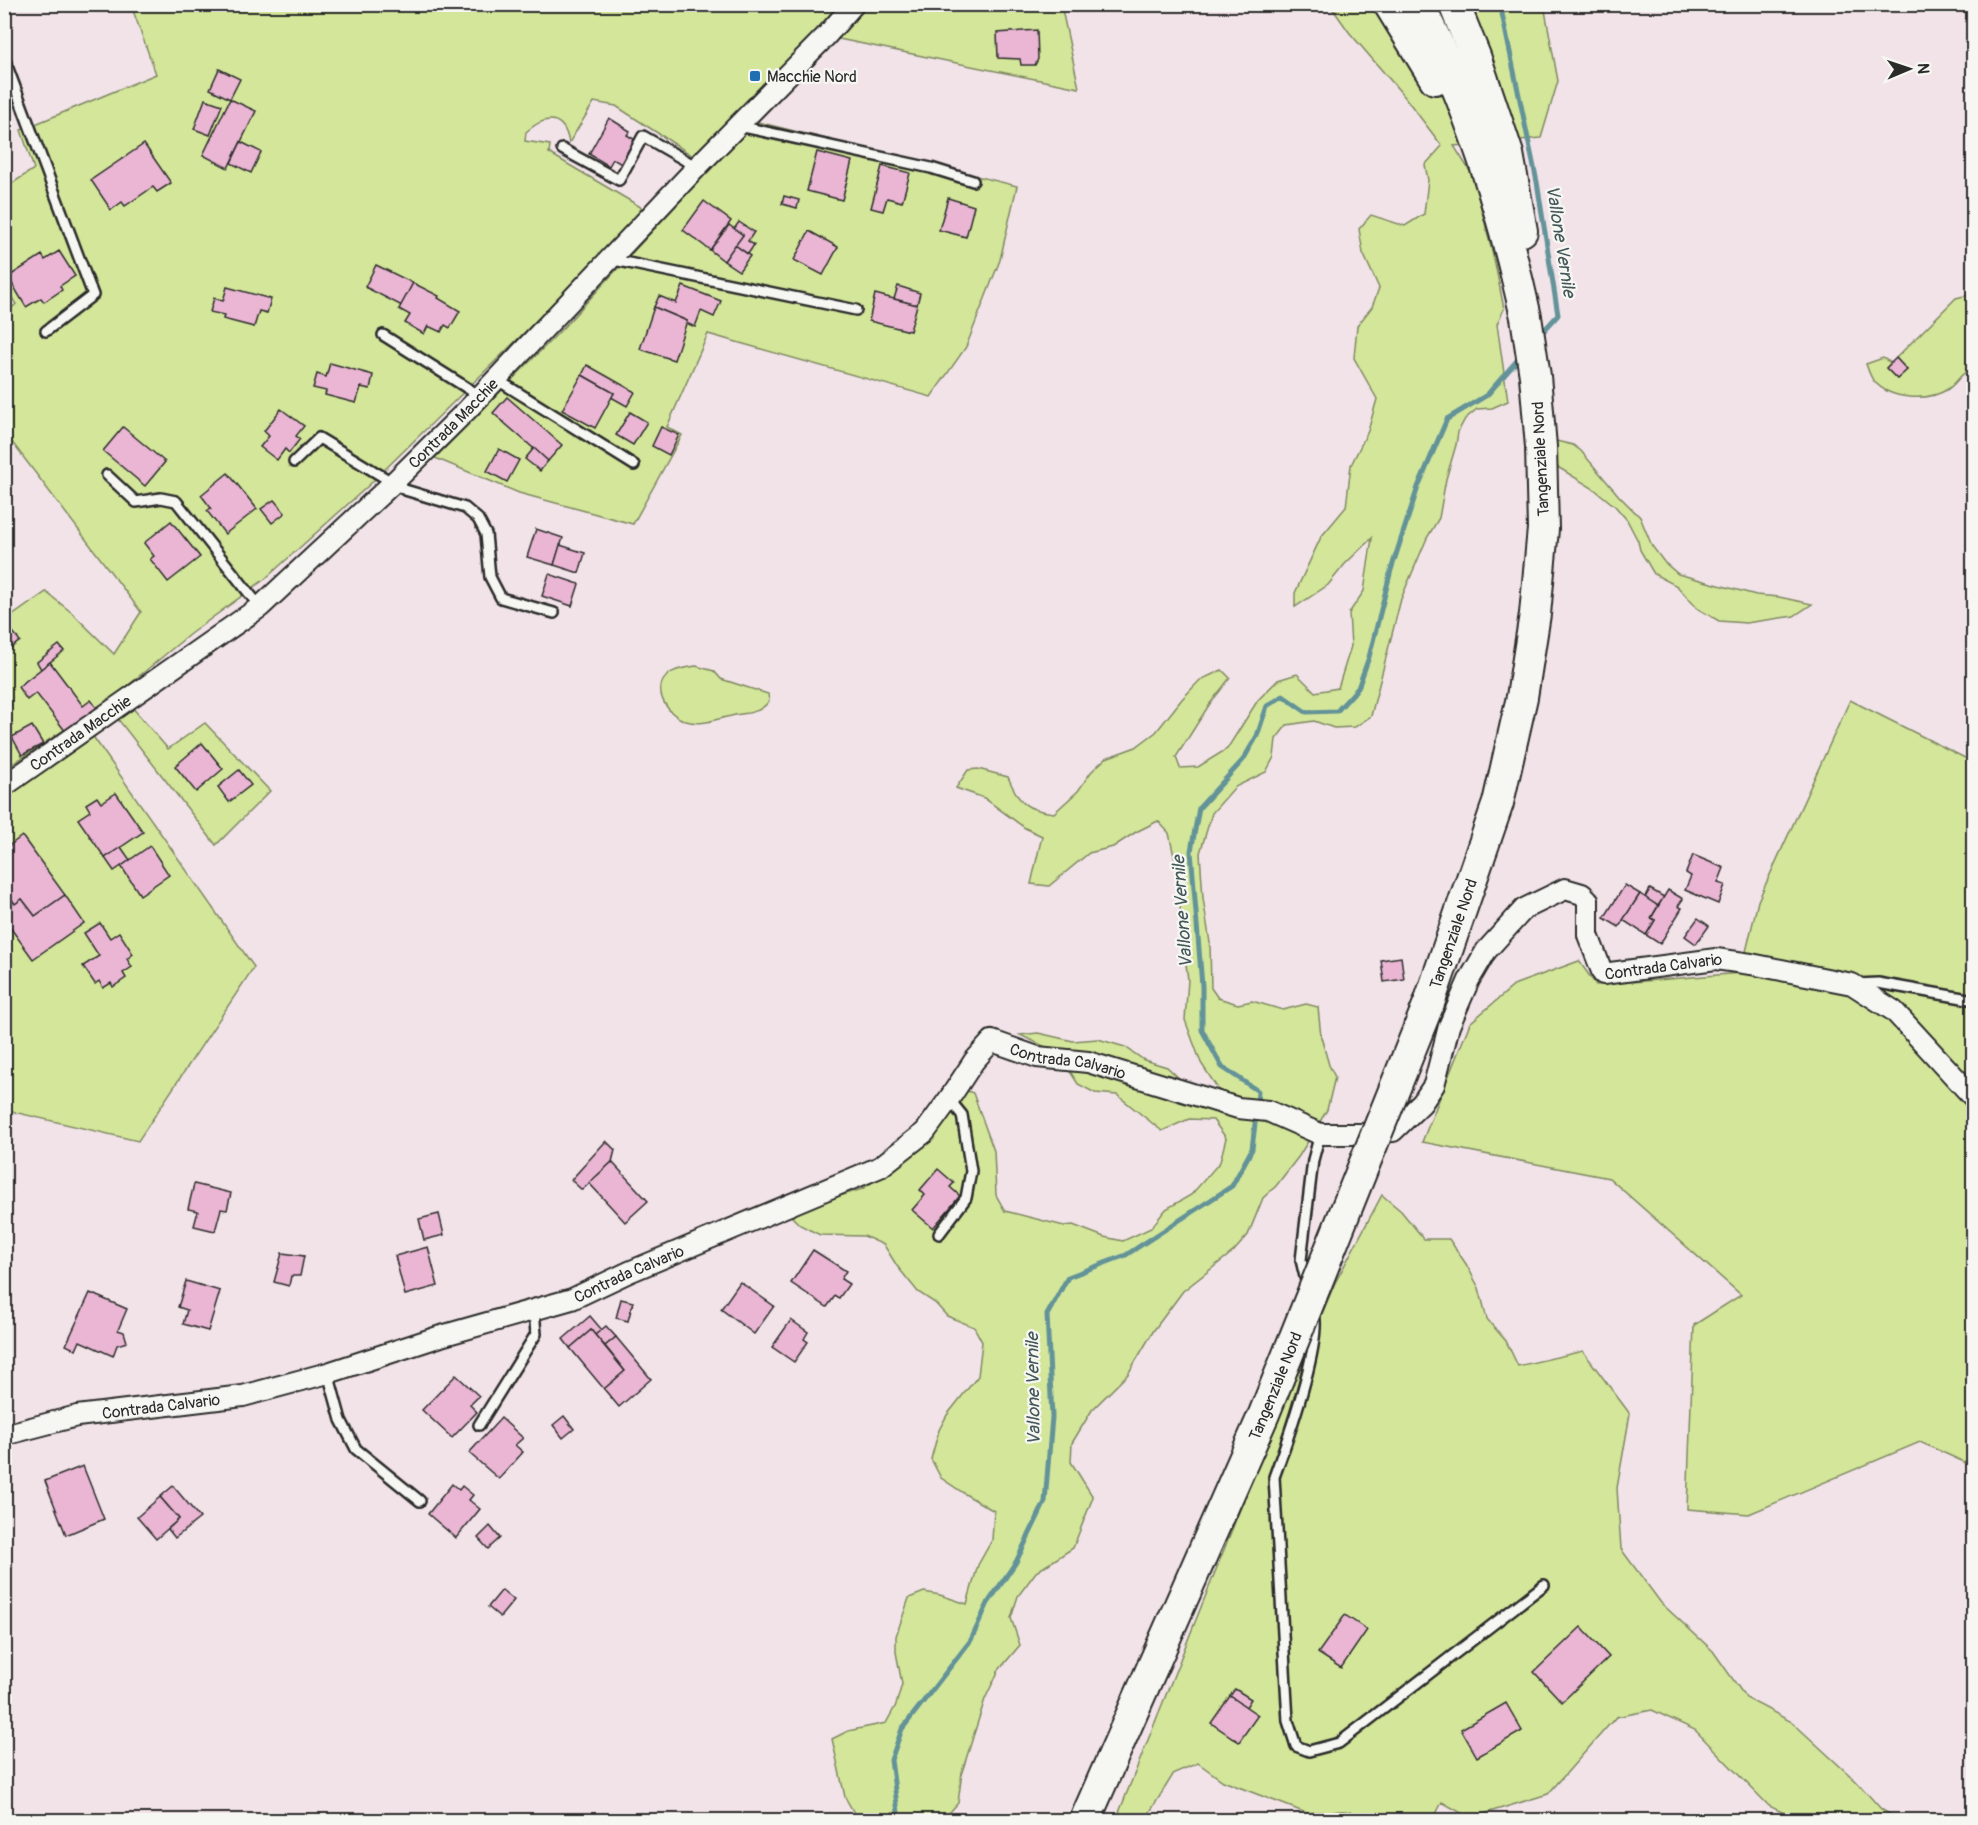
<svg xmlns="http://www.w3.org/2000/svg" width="1978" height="1825" font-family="Pangolin,sans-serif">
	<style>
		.green { fill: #d3e69a; stroke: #7f8862; stroke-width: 1.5 }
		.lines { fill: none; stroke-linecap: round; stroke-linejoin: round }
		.stream { stroke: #639398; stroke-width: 5 }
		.building { fill: #eab6d3; stroke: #2b2b2b; stroke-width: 1.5 }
		.service-casing { stroke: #2b2b2b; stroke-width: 14 }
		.minor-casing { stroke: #2b2b2b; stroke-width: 24 }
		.primary-casing { stroke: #2b2b2b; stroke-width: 34 }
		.service { stroke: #f6f6f2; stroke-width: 9 }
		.minor { stroke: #f6f6f2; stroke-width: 20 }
		.primary { stroke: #f6f6f2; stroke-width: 30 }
		.primary-bridge-casing { stroke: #2b2b2b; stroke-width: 34; stroke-linecap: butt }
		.primary-bridge { stroke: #f6f6f2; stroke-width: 30 }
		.poi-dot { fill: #1f6fb2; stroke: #f6f6f2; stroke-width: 2 }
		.labels { text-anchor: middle; stroke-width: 4.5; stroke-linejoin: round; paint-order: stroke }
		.poi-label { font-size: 16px; fill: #2b2b2b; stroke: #f6f6f2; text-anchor: start }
		.street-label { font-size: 16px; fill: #2b2b2b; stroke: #f6f6f2 }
		.water-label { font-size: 18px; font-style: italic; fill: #425658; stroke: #f6f6f2 }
	</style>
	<rect width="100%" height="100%" fill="#f2e3e9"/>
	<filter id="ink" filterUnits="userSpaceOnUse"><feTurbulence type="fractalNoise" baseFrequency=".0167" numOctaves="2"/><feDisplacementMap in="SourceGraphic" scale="12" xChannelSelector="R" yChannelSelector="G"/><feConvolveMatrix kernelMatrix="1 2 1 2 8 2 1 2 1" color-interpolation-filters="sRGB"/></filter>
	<g filter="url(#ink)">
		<!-- green -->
		<g class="green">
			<path d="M131,5H842L696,158L616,106L594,102L569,143C564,115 546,114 526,132L525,141L550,145L549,153L644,209L532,325L368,486L265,579L190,634L114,697L5,769V710L11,705L5,695V621L46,592L71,612L114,654L141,612L5,433V314L16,304L5,287V188L34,169L21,130L156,74Z"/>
			<path d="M868,5H1061L1079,88L834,38Z"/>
			<path d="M1330,5H1544L1558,81L1541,138L1454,146L1473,176L1495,263L1504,309L1497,324L1508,401L1492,408L1477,409L1465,419L1458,432L1456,445L1446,479L1439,518L1427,538L1401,599L1371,716L1355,727L1334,728L1314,721L1287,725L1276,739L1274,757L1266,772L1235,787L1212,813L1200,853L1203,898L1210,943L1211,988L1218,998L1238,1004L1252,1001L1283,1010L1306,1004L1318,1007L1321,1037L1329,1065L1335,1077L1327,1110L1299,1156L1276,1186L1263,1198L1248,1235L1234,1251L1183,1291L1154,1330L1128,1374L1092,1410L1072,1443L1071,1462L1093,1497L1073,1548L1036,1572L1018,1596L1011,1618L1020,1645L999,1670L985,1699L962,1772L958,1803L943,1820H858L845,1797L832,1739L848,1731L886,1723L896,1705L902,1684L896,1652V1636L909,1598L924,1592L940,1595L967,1604L978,1565L992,1540L994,1511L965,1494L941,1478L931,1459L939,1430L947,1415L978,1376L982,1342L974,1327L947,1316L935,1303L918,1292L897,1266L884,1245L864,1236L820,1235L800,1225L792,1217L808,1206L862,1189L896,1167L935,1131L962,1089L973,1093L994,1151L996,1195L1005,1211L1064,1226L1073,1225L1104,1237L1123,1241L1151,1228L1166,1209L1191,1195L1220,1162L1226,1138L1213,1120L1189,1119L1162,1131L1117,1095L1095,1093L1078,1084L1071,1073L1046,1047L1020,1035L1038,1033L1073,1041L1098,1039L1125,1047L1144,1060L1167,1067L1180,1079L1197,1106L1223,1111L1220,1092L1201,1063L1185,1020L1188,980L1181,925L1179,879L1169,833L1158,821L1136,832L1113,847L1089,853L1049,886L1031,884L1042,836L1025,828L984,798L956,788L968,770L978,769L1008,777C1019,803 1025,810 1054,813L1078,791L1091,772L1106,758L1136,747L1156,732L1182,699L1200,680L1222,670L1230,678L1209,705L1176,757L1180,768L1198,767L1227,749L1258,700L1278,680L1297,674L1315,692L1338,688L1351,646L1349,613L1364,591L1372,538L1345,564L1328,585L1295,607V593L1321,537L1346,507L1351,465L1368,431L1377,399L1354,358L1357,326L1372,307L1379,288L1363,253L1359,229L1371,215L1405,226L1424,214L1428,180L1425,165L1442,146L1404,96L1349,32Z"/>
			<path d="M754,121L1017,186L1000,260L966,347L931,397L708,334L667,427L682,435L633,524L519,493L435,458L561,330Z"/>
			<path d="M1973,294V369C1959,373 1959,382 1948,389C1928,402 1890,400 1874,381C1870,377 1868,369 1866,364L1883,358L1891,363L1886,368L1897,379L1907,370L1896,358L1956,298Z"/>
			<path d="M1552,440L1573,445L1581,451L1619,496L1640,517L1652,546L1664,562L1678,574L1756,595L1779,597L1812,604L1794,616L1746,623L1719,621L1698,609L1677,586L1654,574L1640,550L1638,541L1627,520L1615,506L1594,489L1551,463Z"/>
			<path d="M696,666L714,671L721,679L768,694L769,701C759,715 746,712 731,716C716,719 702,726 686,721C667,715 650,689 669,674C677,668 687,668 696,666Z"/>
			<path d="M1850,700L1973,762V1466L1920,1442L1749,1514L1687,1509L1694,1325L1741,1295L1609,1178L1422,1142L1470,1023L1516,984L1579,961L1596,985L1741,973L1758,901Z"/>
			<path d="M132,707L168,749L205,723L270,791L216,845L117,718Z"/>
			<path d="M92,735L254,967L138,1141L5,1110L4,799Z"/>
			<path d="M1382,1195L1401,1211L1424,1239H1449L1466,1264L1479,1288L1487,1319L1506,1341L1518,1366L1583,1351L1630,1414L1617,1488L1621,1549L1661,1603L1713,1651L1746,1698L1792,1722L1856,1781L1881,1809L1899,1820H1799L1769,1806L1695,1730L1652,1710L1616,1717L1548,1794L1470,1818L1442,1802L1433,1820H1389L1344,1811L1306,1813L1223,1781L1198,1763L1174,1773L1145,1820H1116L1255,1472L1335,1283Z"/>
		</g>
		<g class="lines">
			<!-- stream -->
			<g class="stream">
				<path d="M1500,4L1537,182L1558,315L1539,336"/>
				<path d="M1257,1106L1258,1091L1222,1067L1202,1030V986L1191,851L1199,808L1243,760L1257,736L1267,706L1283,696L1306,712L1337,711L1358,688L1369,657L1391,570L1418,487L1447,419L1487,395L1521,356"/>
				<path d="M899,1820L891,1760L902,1729L971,1640L988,1603L1016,1562L1045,1502L1052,1417L1047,1315L1068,1277L1126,1255L1232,1186L1252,1149L1256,1115"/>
			</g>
		</g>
		<!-- building -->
		<g class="building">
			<path d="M1037,30L1038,59L1035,65H1021L1020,59L998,58L997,33Z"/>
			<path d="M219,69L240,79L230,99L210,89Z"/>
			<path d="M205,99L222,105L210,135L194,129Z"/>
			<path d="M230,99L256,111L228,168L203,155Z"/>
			<path d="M609,118L630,131L627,135L637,141L623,165L613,159L609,166L589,154Z"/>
			<path d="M241,142L261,152L251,173L231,163Z"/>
			<path d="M144,144L171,183L157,192L153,187L125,206L122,202L111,210L91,180Z"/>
			<path d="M817,152L852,161L842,200L807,191Z"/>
			<path d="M882,166L910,173L902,202L887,198L883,211L871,208Z"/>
			<path d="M784,196L799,200L797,208L782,204Z"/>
			<path d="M948,198L974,206L966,237L939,230Z"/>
			<path d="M704,201L731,221L710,250L683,230Z"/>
			<path d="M739,222L754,232L748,241L754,245L748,254L735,245L743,235L734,229Z"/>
			<path d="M729,225L743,235L724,261L710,250Z"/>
			<path d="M809,231L838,247L823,275L794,260Z"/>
			<path d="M735,245L750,256L739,271L724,261Z"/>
			<path d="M59,251L75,276L60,286L62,290L44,302L41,298L26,307L8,277L42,255L45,260Z"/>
			<path d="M376,265L413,283L402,306L365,287Z"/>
			<path d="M413,283L439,296L438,298L460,311L450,328L445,325L441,332L428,326L424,334L405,323L410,315L399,309Z"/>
			<path d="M683,286L721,301L714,317L701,311L695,327L686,323L687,321L654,307L659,296L676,303Z"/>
			<path d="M898,286L920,293L917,305L894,299Z"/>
			<path d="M227,287L271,299L267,313L259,311L254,327L223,319L224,315L210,312L214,298L223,301Z"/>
			<path d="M875,294L917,305L910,331L869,321Z"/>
			<path d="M654,307L687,321L674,360L640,349Z"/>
			<path d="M1896,358L1907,370L1897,379L1886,368Z"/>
			<path d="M330,363L373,375L370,389L361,387L356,403L325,395L326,391L313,388L317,374L326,377Z"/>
			<path d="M587,365L635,392L627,406L611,397L614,393L582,375Z"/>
			<path d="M582,375L614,393L595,428L562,410Z"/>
			<path d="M507,397L562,445L548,461L493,413Z"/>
			<path d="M281,409L304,426L296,436L300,439L289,453L285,449L277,460L260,447L269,436L264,431Z"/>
			<path d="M630,412L647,422L633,445L616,435Z"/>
			<path d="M123,427L165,462L145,486L103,451Z"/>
			<path d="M661,427L679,435L669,455L652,446Z"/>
			<path d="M534,448L548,461L540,471L525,459Z"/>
			<path d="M499,449L519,460L507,482L487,471Z"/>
			<path d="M228,473L257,509L225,534L207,511L211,508L201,495Z"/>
			<path d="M274,500L285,513L272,523L261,509Z"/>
			<path d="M171,521L200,557L168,582L150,559L154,556L144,543Z"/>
			<path d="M536,529L563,538L554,565L527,557Z"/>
			<path d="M560,545L585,553L579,573L554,565Z"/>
			<path d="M549,574L579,584L572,606L542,596Z"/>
			<path d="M10,628L20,641L4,653V633Z"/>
			<path d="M59,645L64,651L41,669L37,662Z"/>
			<path d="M50,662L83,706L91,700L97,708L66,732L36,693L27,700L18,687Z"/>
			<path d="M32,726L43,744L22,755L12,737Z"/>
			<path d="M202,743L223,769L196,792L175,766Z"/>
			<path d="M239,770L251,785L229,802L218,787Z"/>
			<path d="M116,793L143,832L105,858L78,819L90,811L86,804L97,797L101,803Z"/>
			<path d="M22,836L65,895L35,916L22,899L15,904L4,889V846L6,848Z"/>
			<path d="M150,846L169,875L140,895L121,866Z"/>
			<path d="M121,847L130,860L114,871L105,858Z"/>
			<path d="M1693,855L1724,868L1718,883L1725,885L1718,904L1685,890L1691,876L1686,873Z"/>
			<path d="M1625,885L1640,894L1619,927L1604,918Z"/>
			<path d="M4,889L15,904L22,899L35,916L65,895L84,923L33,959L4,919Z"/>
			<path d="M1650,889L1664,897L1658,906L1645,898Z"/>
			<path d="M1668,890L1683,899L1678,906L1682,908L1660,944L1646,935L1655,920L1651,918Z"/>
			<path d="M1640,894L1658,906L1651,918L1655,920L1646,935L1623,920Z"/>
			<path d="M1698,918L1709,926L1696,944L1685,936Z"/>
			<path d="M100,923L110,938L119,932L133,954L127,959L132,967L123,973L126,978L113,987L111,983L103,988L99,981L95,984L83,966L99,956L84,933Z"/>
			<path d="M1401,957L1404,979L1384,982L1381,960Z"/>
			<path d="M606,1141L615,1150L612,1162L582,1190L571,1180Z"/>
			<path d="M612,1162L648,1201L625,1222L589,1183Z"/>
			<path d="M938,1169L954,1183L950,1187L960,1196L933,1228L912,1210L925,1195L920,1190Z"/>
			<path d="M194,1184L231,1193L227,1210L221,1209L215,1231L194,1226L198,1211L188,1209Z"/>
			<path d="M439,1214L444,1235L424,1240L419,1219Z"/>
			<path d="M428,1247L438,1286L405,1295L395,1256Z"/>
			<path d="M813,1250L846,1271L841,1279L849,1284L839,1298L835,1296L827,1307L791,1283Z"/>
			<path d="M282,1253L304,1256L300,1276H291L289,1286L274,1282Z"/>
			<path d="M186,1281L220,1291L208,1331L183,1324L187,1310L178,1307Z"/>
			<path d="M740,1282L774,1306L754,1334L721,1309Z"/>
			<path d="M90,1293L127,1309L118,1330L124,1332L127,1342L117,1345L113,1356L80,1341L76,1350L66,1345Z"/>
			<path d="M621,1299L633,1302L628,1321L616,1318Z"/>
			<path d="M590,1316L602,1330L595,1335L591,1330L570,1348L563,1339Z"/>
			<path d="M791,1320L808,1332L804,1339L808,1342L794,1362L772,1347Z"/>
			<path d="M606,1326L616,1337L605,1346L595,1335Z"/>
			<path d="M591,1330L625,1371L604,1389L570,1348Z"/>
			<path d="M616,1337L651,1379L619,1407L604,1389L625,1371L605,1346Z"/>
			<path d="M456,1375L479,1396L470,1405L477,1412L452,1438L422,1410Z"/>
			<path d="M564,1416L574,1429L563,1438L553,1425Z"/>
			<path d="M501,1418L523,1438L515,1445L523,1452L499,1479L469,1453Z"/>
			<path d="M83,1466L104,1519L66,1535L45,1481Z"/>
			<path d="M452,1484L459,1490L462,1486L473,1495L469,1500L480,1509L456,1538L428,1514Z"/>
			<path d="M173,1486L200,1518L175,1538L168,1529L179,1519L160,1497Z"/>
			<path d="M160,1497L179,1519L156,1539L137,1517Z"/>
			<path d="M490,1526L500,1538L488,1549L478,1538Z"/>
			<path d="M502,1590L514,1600L500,1617L488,1607Z"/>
			<path d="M1345,1615L1367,1630L1341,1668L1318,1653Z"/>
			<path d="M1581,1627L1609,1657L1562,1702L1534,1672Z"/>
			<path d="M1235,1689L1251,1699L1246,1707L1230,1696Z"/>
			<path d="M1230,1696L1258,1715L1239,1742L1211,1723Z"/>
			<path d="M1506,1703L1522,1731L1477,1757L1461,1729Z"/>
		</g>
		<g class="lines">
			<defs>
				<g id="service">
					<path d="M4,58L93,295L46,331"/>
					<path d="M739,126L931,168L973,181"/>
					<path d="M562,149L619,180L643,136L697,167"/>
					<path d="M609,259L856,310"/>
					<path d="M383,335L480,396"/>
					<path d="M496,379L634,465"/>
					<path d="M294,462L319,438L405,490L465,508L478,519L486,534L490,577L501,598L554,613"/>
					<path d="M107,475L136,502L161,498L176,501L260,607"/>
					<path d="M1857,984L1878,983L1974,1000"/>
					<path d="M939,1234L966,1198L971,1171L962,1115L949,1099"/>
					<path d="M1307,1285L1301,1260L1313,1160L1320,1134"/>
					<path d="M1314,1313C1322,1343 1286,1444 1274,1477L1288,1721L1296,1746L1309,1751L1339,1743L1544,1585"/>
					<path d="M328,1373L341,1420L356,1449L420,1501"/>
					<path d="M479,1425L536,1334L534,1310"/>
				</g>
				<g id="minor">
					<path id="s1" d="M4,786L260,607L393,483L467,410L697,167L826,36L854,4"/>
					<path id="s2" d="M4,1435L77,1416L243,1396L328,1373L441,1336L572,1299L629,1272L880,1167L925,1132L949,1099L974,1061L992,1041L1037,1057L1088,1062L1238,1108L1268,1111L1320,1134H1361L1393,1131L1422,1103L1434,1085L1449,1026L1469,980L1486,951L1524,909L1565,889L1582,894L1588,900V935L1603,974L1716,959L1751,964L1852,984L1894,1011L1974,1098"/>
				</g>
				<g id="primary">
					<path d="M1389,4L1435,79"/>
					<path d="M1418,4C1470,102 1502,210 1526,317"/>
					<path d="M1454,4L1475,56L1508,154L1522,231"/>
				</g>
			</defs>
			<!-- service casing -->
			<use href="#service" class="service-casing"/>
			<!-- minor casing -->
			<use href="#minor" class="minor-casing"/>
			<!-- primary casing -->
			<use href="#primary" class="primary-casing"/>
			<!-- service -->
			<use href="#service" class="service"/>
			<!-- minor -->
			<use href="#minor" class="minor"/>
			<!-- primary -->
			<use href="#primary" class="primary"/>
			<defs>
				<g id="primary-bridge">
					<path id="s3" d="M1085,1820L1264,1414L1429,1003L1498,803L1522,697L1535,614L1543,529L1541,447L1535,376L1526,317"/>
				</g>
			</defs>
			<!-- primary-bridge casing -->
			<use href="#primary-bridge" class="primary-bridge-casing"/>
			<!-- primary-bridge -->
			<use href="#primary-bridge" class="primary-bridge"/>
		</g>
	</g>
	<!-- markers -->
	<rect class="poi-dot" x="749" y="70" width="12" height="12" rx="3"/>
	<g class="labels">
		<!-- poi labels -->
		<g class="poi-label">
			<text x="767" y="82">Macchie Nord</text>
		</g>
		<!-- street labels -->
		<g class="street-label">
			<text dy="6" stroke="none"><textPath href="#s1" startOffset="579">Contrada Macchie</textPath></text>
			<text transform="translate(1540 459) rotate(-93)" y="6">Tangenziale Nord</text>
			<text dy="6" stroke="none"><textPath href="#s1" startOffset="93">Contrada Macchie</textPath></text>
			<text dy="6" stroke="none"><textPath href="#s3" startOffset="960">Tangenziale Nord</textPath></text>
			<text dy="6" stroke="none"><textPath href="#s2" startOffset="1980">Contrada Calvario</textPath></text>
			<text dy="6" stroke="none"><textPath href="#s2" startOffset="1170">Contrada Calvario</textPath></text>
			<text dy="6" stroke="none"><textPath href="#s2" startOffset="648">Contrada Calvario</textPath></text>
			<text dy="6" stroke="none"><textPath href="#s3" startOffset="474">Tangenziale Nord</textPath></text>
			<text dy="6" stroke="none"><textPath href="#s2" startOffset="160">Contrada Calvario</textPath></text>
		</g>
		<!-- water labels -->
		<g class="water-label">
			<text transform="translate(1561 241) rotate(81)" y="6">Vallone Vernile</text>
			<text transform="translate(1182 912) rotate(-94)" y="6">Vallone Vernile</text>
			<text transform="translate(1033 1389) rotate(-91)" y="6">Vallone Vernile</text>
		</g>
	</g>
	<!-- margin -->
	<rect width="1978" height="1825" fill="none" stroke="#f6f6f2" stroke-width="24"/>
	<rect x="12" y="12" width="1954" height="1801" fill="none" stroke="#2b2b2b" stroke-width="2" filter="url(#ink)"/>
	<!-- north arrow -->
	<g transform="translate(1909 69) rotate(88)" stroke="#f6f6f2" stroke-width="4.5" paint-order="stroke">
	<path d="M0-4.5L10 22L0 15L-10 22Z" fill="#2b2b2b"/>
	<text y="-9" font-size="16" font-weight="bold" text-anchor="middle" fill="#2b2b2b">N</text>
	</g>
</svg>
